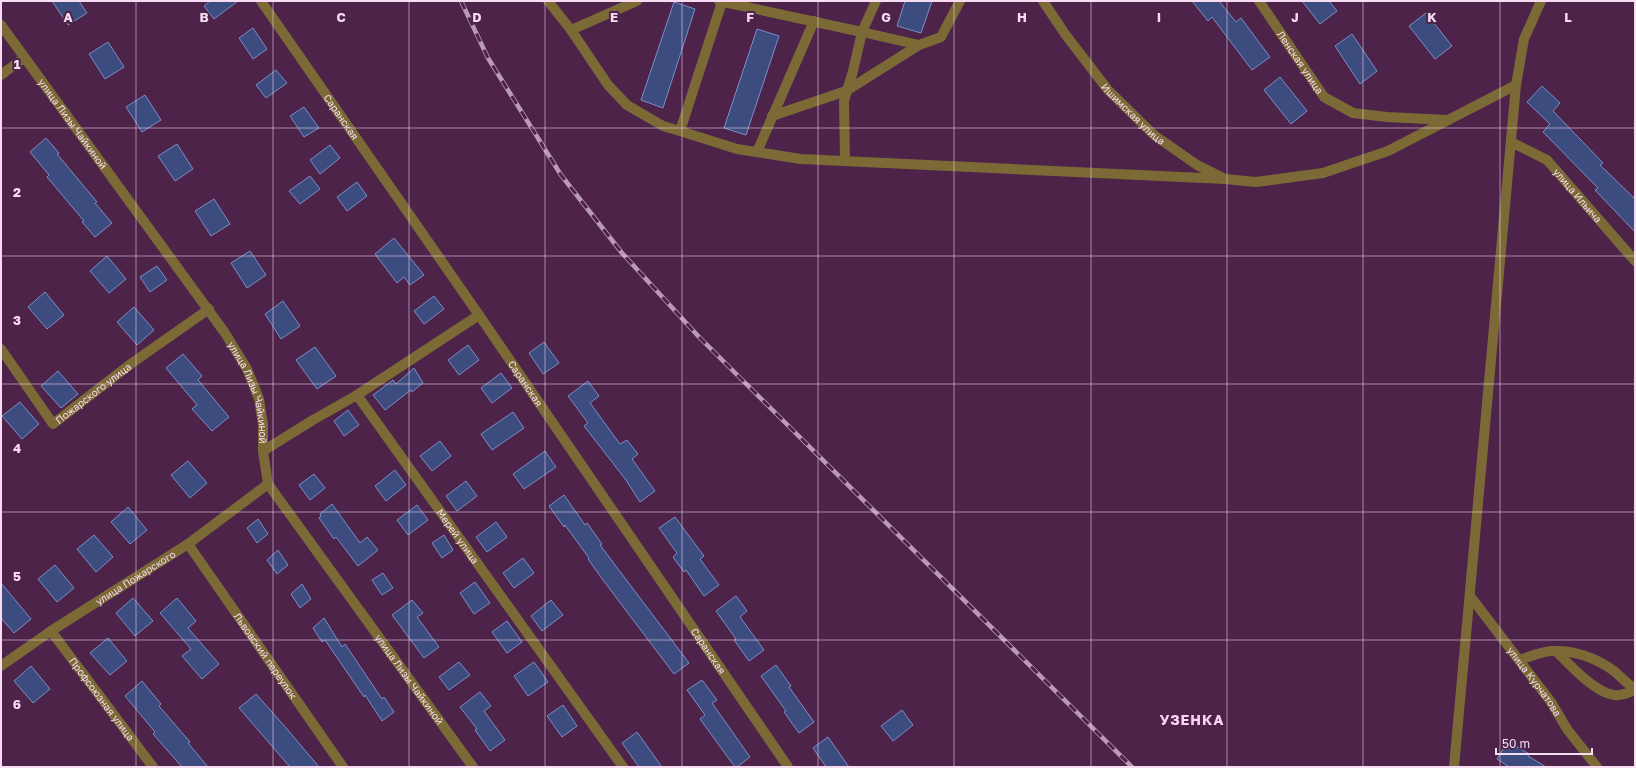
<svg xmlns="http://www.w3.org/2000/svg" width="1636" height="768" font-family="'Golos Text',sans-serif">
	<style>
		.building { fill: #3d4c7e; stroke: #7c8ec6 }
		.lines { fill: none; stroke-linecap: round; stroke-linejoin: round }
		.minor { stroke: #7b6936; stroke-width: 10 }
		.tertiary { stroke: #7b6936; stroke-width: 10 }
		.rail-casing { stroke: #ba9ab6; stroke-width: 4.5 }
		.rail { stroke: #4d234a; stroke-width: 3; stroke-dasharray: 9; stroke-linecap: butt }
		.grid { fill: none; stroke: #f7dcf3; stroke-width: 1; stroke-opacity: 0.55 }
		.labels { text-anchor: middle; stroke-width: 4; stroke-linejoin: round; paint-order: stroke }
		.street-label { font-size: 10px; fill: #f7dcf3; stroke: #4d234a }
		.district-label { font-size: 14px; font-weight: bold; letter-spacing: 1px; fill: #fdd2f8; stroke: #4d234a }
		.grid-label { font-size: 13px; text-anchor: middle; font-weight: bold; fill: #f7dcf3; stroke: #4d234a; stroke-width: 4; stroke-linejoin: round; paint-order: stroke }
	</style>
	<rect width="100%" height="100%" fill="#4d234a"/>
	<!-- building -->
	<g class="building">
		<path d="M52,1H79L87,13L68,25Z"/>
		<path d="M210,1H238L214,19L204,6Z"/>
		<path d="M905,1H932L921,33L897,26Z"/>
		<path d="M1192,1H1219L1236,22L1241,18L1270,57L1252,70L1212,17L1208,21Z"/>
		<path d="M1302,1H1329L1337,11L1320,24Z"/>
		<path d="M674,2L695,9L663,108L641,100Z"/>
		<path d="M1426,13L1452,46L1435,59L1409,26Z"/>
		<path d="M253,28L267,49L253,59L239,38Z"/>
		<path d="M757,29L779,36L746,135L724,128Z"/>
		<path d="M1352,34L1377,71L1360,84L1335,46Z"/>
		<path d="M108,42L124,67L105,79L89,54Z"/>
		<path d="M276,70L287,83L266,98L256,85Z"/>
		<path d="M1280,77L1307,111L1291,124L1264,90Z"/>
		<path d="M1542,86L1560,103L1553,111L1603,163L1600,165L1635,199V232L1595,190L1598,188L1543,132L1550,124L1527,102Z"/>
		<path d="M145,95L161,120L142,132L126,107Z"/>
		<path d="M304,107L319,128L304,137L290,116Z"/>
		<path d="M46,138L59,153L57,154L97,202L95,203L112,223L95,237L82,222L84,221L47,177L49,175L30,152Z"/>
		<path d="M177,144L193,169L175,181L158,156Z"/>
		<path d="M330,145L340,158L320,174L310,160Z"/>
		<path d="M310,176L320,189L300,204L289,191Z"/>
		<path d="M357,182L367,196L347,211L337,197Z"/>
		<path d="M214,199L230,224L211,236L195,211Z"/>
		<path d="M394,238L424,275L410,285L404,277L397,283L375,254Z"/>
		<path d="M250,251L266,275L247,288L231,263Z"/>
		<path d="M107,256L126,279L109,293L90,271Z"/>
		<path d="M157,266L167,280L150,292L140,277Z"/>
		<path d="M45,292L64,315L47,329L28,307Z"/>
		<path d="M434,296L444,309L424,324L414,311Z"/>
		<path d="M283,301L300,326L281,339L265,314Z"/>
		<path d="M134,307L154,330L137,345L117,322Z"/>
		<path d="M544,342L559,363L543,374L529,353Z"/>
		<path d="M468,345L479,360L459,375L448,360Z"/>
		<path d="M315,347L336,376L317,389L296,360Z"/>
		<path d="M183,354L202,376L198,380L229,417L212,431L192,409L197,405L166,368Z"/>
		<path d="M414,368L423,383L412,392L411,390L385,410L373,395L393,380L396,384Z"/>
		<path d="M58,371L78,394L61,408L41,386Z"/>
		<path d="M501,373L512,388L492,403L481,388Z"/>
		<path d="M588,381L599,396L590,403L620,444L627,440L638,454L632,459L655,491L640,502L626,480L584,426L588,423L568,396Z"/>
		<path d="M20,402L39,424L22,439L2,416Z"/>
		<path d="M348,410L359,425L344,436L334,421Z"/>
		<path d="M513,412L524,428L492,450L481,434Z"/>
		<path d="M440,441L451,456L432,471L420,456Z"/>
		<path d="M545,451L556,467L524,489L513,474Z"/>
		<path d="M188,461L207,483L190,498L171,475Z"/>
		<path d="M395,470L406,485L386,501L375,486Z"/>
		<path d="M314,474L325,488L310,500L299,485Z"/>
		<path d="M466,481L477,496L457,511L446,496Z"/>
		<path d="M564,495L585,525L587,523L602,544L600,545L689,663L674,674L603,580L588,559L589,558L565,525L564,527L549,506Z"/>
		<path d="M332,504L360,543L367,537L378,550L358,566L336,537L334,539L319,518L321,516L320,514Z"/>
		<path d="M417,505L428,520L408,535L397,520Z"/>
		<path d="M128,507L147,530L130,544L111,522Z"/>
		<path d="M675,517L704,556L700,559L719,585L704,596L686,570L684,572L673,557L677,553L659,528Z"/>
		<path d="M258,519L268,534L257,543L247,528Z"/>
		<path d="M496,522L507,537L487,552L476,537Z"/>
		<path d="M94,535L113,557L96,572L77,549Z"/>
		<path d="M444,535L453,550L442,558L432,543Z"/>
		<path d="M278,550L288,565L277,574L267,560Z"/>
		<path d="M523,558L534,573L514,588L503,573Z"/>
		<path d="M55,565L74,588L57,602L38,579Z"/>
		<path d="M383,573L393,588L382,595L372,580Z"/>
		<path d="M475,582L490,603L474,614L460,593Z"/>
		<path d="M1,583L31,619L14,633L1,618Z"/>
		<path d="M302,584L311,599L300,608L291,594Z"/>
		<path d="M736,596L747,611L740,617L764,650L749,661L734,640L736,639L716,611Z"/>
		<path d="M133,598L153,621L135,636L116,613Z"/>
		<path d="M177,598L196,621L188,628L219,664L202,679L182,656L191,649L160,613Z"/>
		<path d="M412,600L423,613L417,617L439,647L424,658L392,615Z"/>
		<path d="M551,600L563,615L542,631L531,616Z"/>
		<path d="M324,618L342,647L345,644L382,699L384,697L394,712L382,721L365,695L364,697L325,640L322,642L313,628Z"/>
		<path d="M507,621L522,642L507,653L492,632Z"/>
		<path d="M108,638L127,661L110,675L90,653Z"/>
		<path d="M459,662L470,675L449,690L439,677Z"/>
		<path d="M534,662L548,682L528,696L514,676Z"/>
		<path d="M776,665L791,686L789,687L814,722L799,733L784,712L786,711L761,676Z"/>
		<path d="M31,666L50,689L33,703L14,681Z"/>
		<path d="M702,680L717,700L712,703L750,757L737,767H735L700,719L705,715L687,690Z"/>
		<path d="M142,681L161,704L159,706L190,742L188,743L208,767H182L153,734L155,732L125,696Z"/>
		<path d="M480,692L491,706L484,711L505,740L490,751L475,730L477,729L460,707Z"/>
		<path d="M256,694L287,729L319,767H290L259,731L239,708Z"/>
		<path d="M563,705L577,726L562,737L547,716Z"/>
		<path d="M902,710L913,725L893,741L881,726Z"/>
		<path d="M637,732L662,767H639L622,743Z"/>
		<path d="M828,737L849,767H826L813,748Z"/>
		<path d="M1508,741L1529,754L1528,756L1546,767H1509L1497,759Z"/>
	</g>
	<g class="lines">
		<!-- minor -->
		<g class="minor">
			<path id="s1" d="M261,1L479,315L788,767"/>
			<path d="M548,1L571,30L608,85L627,105L663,126L680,131L737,149L801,159L1225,179"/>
			<path d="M719,1L862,32L876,1"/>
			<path id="s2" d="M1043,1L1065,34L1108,90L1154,135L1197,165L1225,179L1256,182L1323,173L1388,151L1516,85"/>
			<path id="s3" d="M1259,1L1324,97L1353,113L1387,117L1447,120"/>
			<path d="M571,30L637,1"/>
			<path d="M1,75L24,58"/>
			<path d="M772,116L846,91L919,45"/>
			<path d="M680,131L722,2"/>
			<path id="s4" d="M1511,142L1547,160L1635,261"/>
			<path d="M757,152L814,21"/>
			<path d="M845,161L844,101L853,71L862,32L919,45L941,37L960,1"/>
			<path id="s5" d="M1,349L53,424L132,363L209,309"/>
			<path d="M357,395L479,315"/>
			<path id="s6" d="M263,451L313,420L357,395L623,767"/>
			<path id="s7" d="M188,544L343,767"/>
			<path id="s8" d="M1470,596L1551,702L1567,729L1597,767"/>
			<path id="s9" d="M51,631L153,767"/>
			<path d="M1556,651C1570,665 1594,692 1614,695C1621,696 1628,693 1635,690"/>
			<path d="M1519,660C1529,657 1541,652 1551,651C1575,650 1595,657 1614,671C1621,677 1627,684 1635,689"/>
			<path id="s10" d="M1,666L51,631L188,544L268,484"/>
		</g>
		<!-- tertiary -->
		<g class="tertiary">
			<path id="s11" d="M1,25L225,333L247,369L259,399L263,425V451L268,484L473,767"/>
			<path d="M1454,767L1516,85L1524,39L1541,1"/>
		</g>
		<defs>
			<path id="rail" d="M461,1L488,58L561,175L622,253L699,337L1132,767"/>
		</defs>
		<!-- rail casing -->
		<use href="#rail" class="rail-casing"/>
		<!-- rail -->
		<use href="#rail" class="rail"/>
	</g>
	<!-- grid -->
	<path class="grid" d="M136,1V767M273,1V767M409,1V767M545,1V767M682,1V767M818,1V767M954,1V767M1091,1V767M1227,1V767M1363,1V767M1500,1V767M1,128H1635M1,256H1635M1,384H1635M1,512H1635M1,640H1635"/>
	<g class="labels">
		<!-- street labels -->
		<g class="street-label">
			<text dy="4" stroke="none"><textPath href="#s3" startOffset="74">Ленская улица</textPath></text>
			<text dy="4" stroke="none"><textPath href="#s2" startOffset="145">Ишимская улица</textPath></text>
			<text dy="4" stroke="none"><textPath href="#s1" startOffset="141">Саранская</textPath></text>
			<text dy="4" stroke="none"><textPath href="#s11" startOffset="122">улица Лизы Чайкиной</textPath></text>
			<text dy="4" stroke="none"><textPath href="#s4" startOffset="87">улица Ильича</textPath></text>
			<text dy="4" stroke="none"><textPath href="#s1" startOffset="465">Саранская</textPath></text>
			<text dy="4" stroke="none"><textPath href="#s5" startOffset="142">Пожарского улица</textPath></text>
			<text dy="4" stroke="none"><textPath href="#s11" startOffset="446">улица Лизы Чайкиной</textPath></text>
			<text dy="4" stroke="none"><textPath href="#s6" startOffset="283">Мерей улица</textPath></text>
			<text dy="4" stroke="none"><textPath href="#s10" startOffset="161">улица Пожарского</textPath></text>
			<text dy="4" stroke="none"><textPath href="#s1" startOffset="789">Саранская</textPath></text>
			<text dy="4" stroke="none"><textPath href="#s7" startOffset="136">Львовский переулок</textPath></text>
			<text dy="4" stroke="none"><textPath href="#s11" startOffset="782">улица Лизы Чайкиной</textPath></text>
			<text dy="4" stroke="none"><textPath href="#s8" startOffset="107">улица Курчатова</textPath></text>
			<text dy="4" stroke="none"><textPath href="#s9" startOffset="85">Профсоюзная улица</textPath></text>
		</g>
		<!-- district labels -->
		<g class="district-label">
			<text x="1192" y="725">УЗЕНКА</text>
		</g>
	</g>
	<g class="grid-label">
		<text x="68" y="22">A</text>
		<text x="204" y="22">B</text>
		<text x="341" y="22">C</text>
		<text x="477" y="22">D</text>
		<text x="614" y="22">E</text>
		<text x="750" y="22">F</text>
		<text x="886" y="22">G</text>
		<text x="1022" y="22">H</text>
		<text x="1159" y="22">I</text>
		<text x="1295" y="22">J</text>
		<text x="1432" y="22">K</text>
		<text x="1568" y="22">L</text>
		<text x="17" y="69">1</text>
		<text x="17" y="197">2</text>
		<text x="17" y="325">3</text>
		<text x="17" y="453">4</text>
		<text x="17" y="581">5</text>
		<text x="17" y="709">6</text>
	</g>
	<!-- border -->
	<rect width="1636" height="768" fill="none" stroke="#f7dcf3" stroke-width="4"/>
	<!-- scale -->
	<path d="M1496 748v6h96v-6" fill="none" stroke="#f7dcf3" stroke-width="2"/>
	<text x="1502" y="748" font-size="12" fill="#f7dcf3" stroke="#4d234a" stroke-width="3" paint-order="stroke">50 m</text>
</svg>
